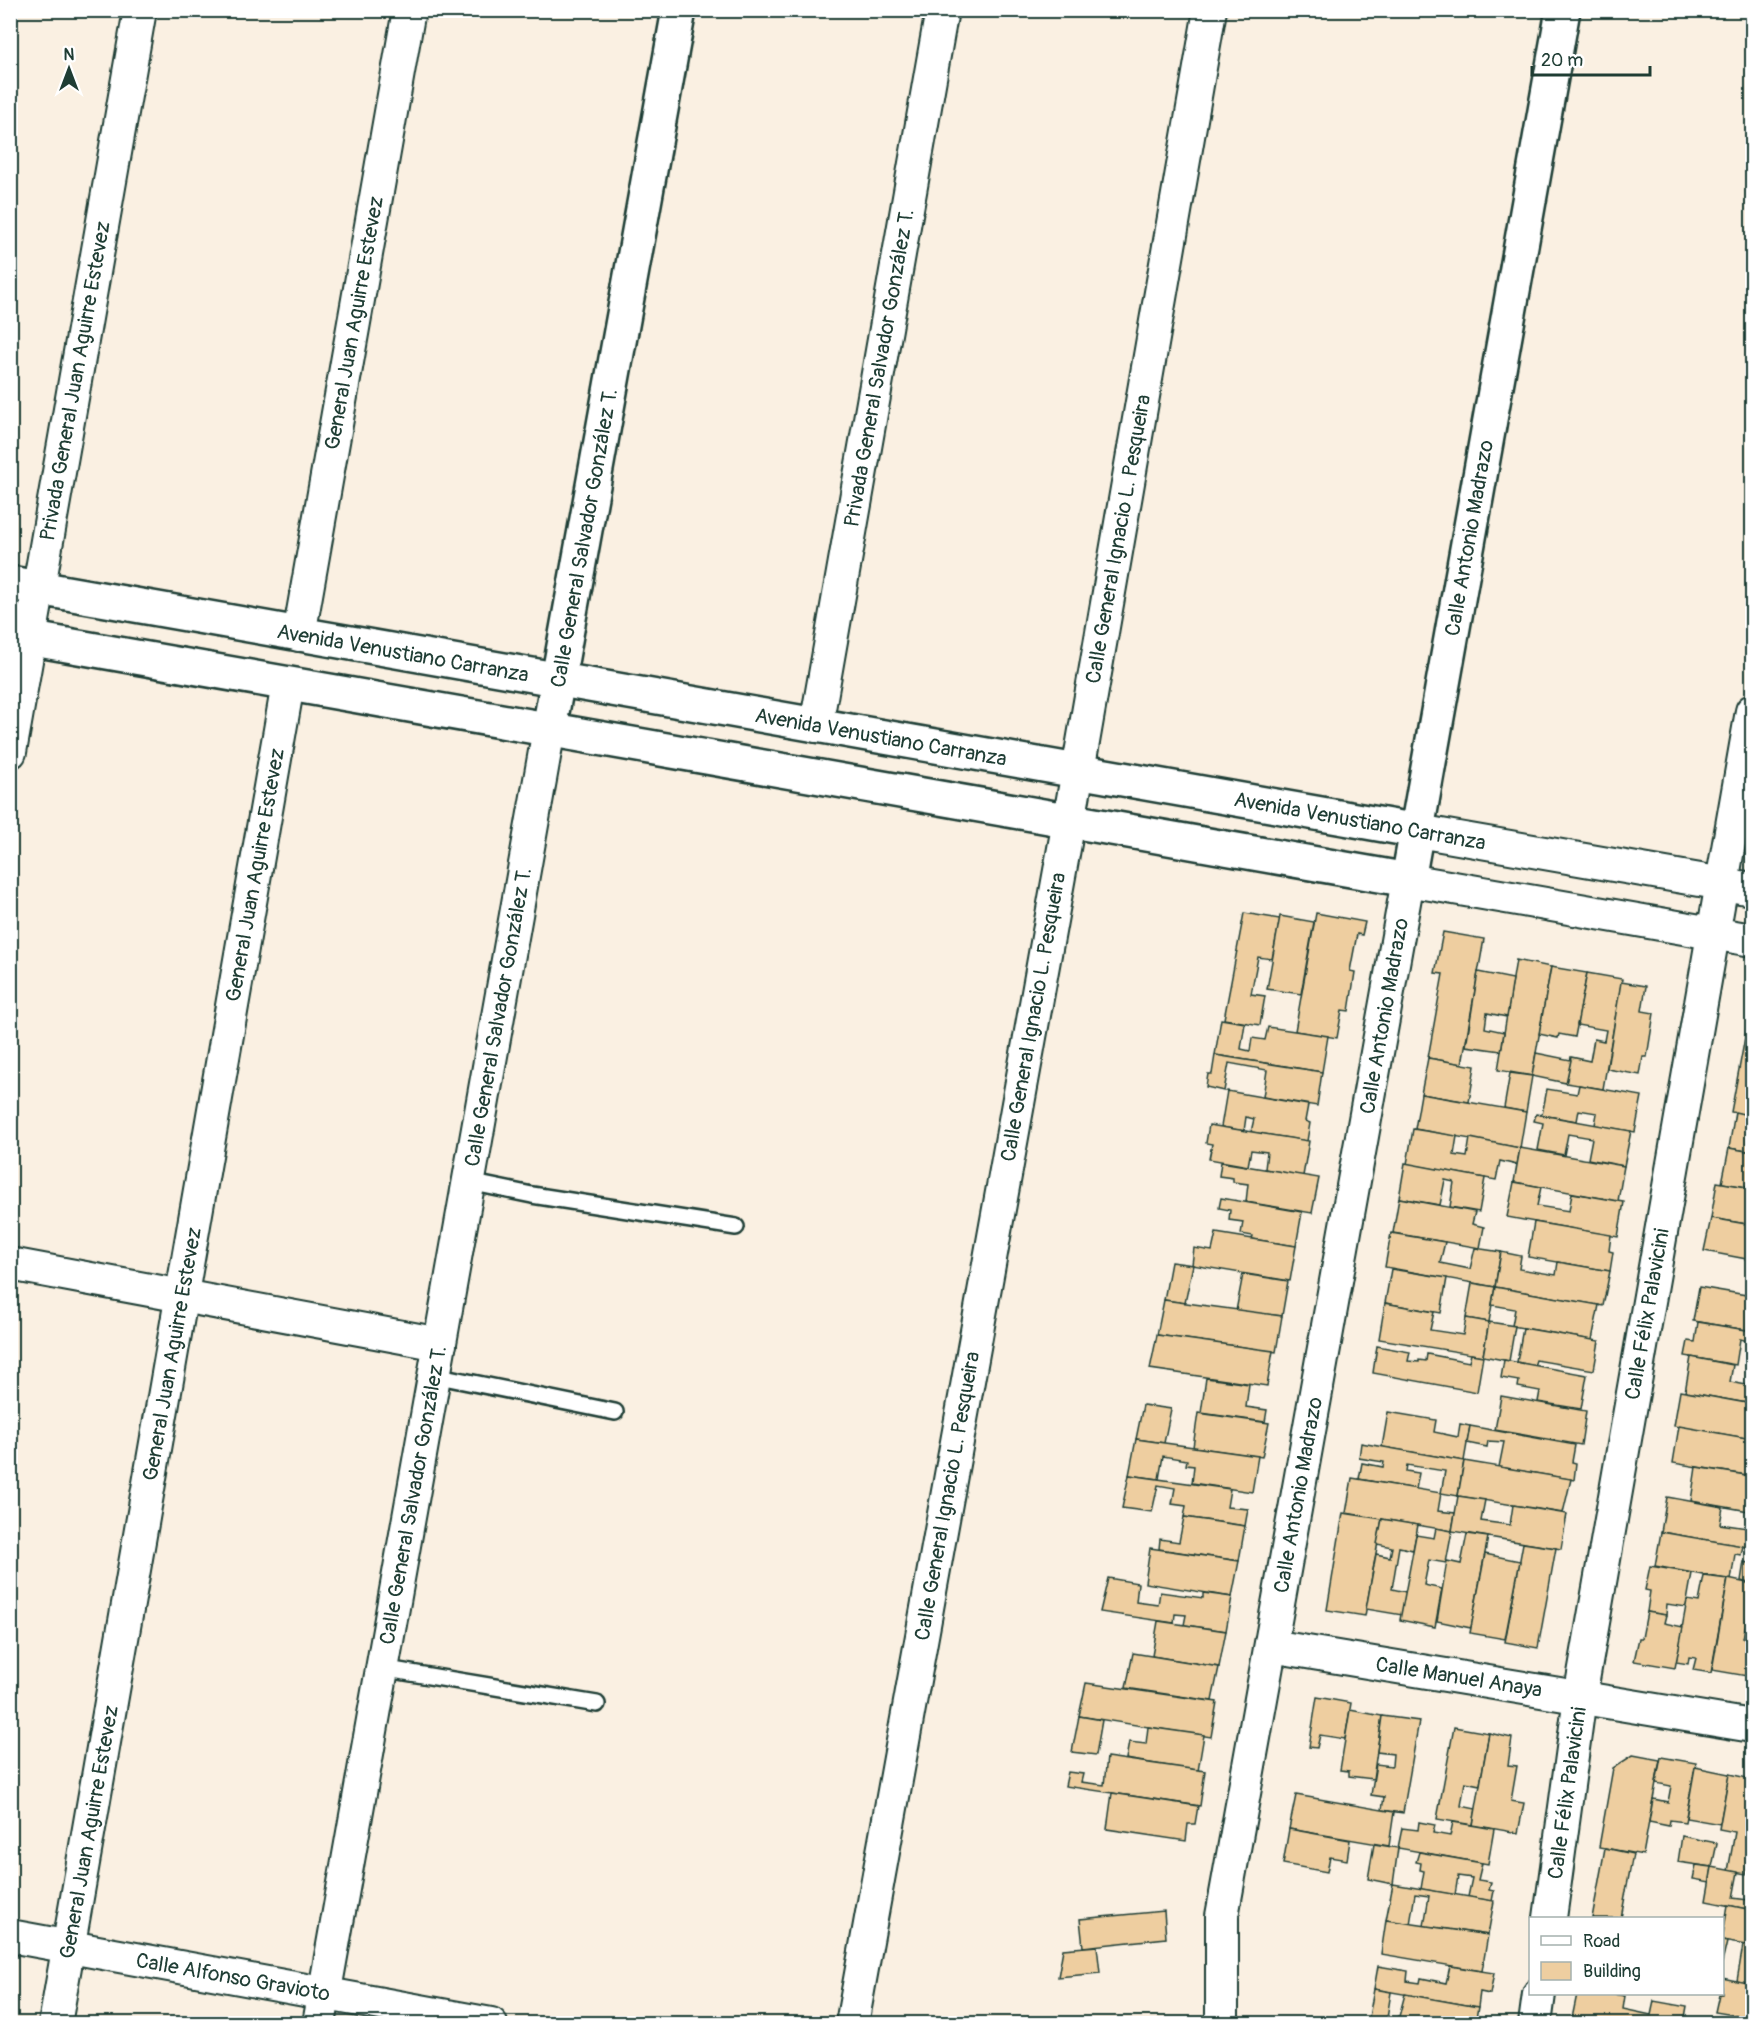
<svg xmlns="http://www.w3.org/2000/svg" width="1763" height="2034" font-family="Pangolin,sans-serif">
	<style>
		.building { fill: #eecea0; stroke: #1f3d34; stroke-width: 1.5 }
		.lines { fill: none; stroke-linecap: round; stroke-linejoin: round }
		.service-casing { stroke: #1f3d34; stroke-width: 20 }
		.minor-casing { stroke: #1f3d34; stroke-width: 36 }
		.tertiary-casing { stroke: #1f3d34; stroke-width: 38 }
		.service { stroke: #fff; stroke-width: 15 }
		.minor { stroke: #fff; stroke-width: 32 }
		.tertiary { stroke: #fff; stroke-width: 33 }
		.labels { text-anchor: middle; stroke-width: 4.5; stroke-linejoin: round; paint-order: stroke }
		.street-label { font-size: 21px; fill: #1f3d34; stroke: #fff }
	</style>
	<rect width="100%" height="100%" fill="#faf0e2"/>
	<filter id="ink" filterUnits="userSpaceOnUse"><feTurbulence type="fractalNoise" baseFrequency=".0167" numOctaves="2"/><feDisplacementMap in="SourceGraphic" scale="12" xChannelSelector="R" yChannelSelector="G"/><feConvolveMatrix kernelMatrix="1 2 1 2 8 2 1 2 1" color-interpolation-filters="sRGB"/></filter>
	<g filter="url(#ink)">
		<!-- building -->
		<g class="building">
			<path d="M1244,913L1280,919L1272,959L1258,957L1251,994L1265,996L1260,1025L1224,1019Z"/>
			<path d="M1316,913L1365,922L1362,935L1357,934L1350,971L1355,972L1349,1011L1342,1010L1337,1038L1295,1031Z"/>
			<path d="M1280,916L1314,922L1301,994L1267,989Z"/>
			<path d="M1443,932L1484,939L1462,1064L1428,1058L1443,974L1435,973Z"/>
			<path d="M1516,960L1551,967L1532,1076L1498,1070Z"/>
			<path d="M1551,967L1587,973L1575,1037L1559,1034L1558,1038L1539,1034Z"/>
			<path d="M1478,972L1513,979L1507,1017L1487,1013L1485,1028L1504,1032L1501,1051L1466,1046Z"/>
			<path d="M1587,973L1622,979L1603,1089L1566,1083L1571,1057L1590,1061L1594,1039L1604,1041L1606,1030L1577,1025Z"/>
			<path d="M1621,982L1646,986L1642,1011L1654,1013L1647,1057H1643L1640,1075L1607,1069Z"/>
			<path d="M1752,1000V1116L1731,1112Z"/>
			<path d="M1221,1019L1245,1023L1241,1049L1250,1051L1252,1038L1265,1040L1268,1027L1328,1036L1322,1072L1215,1055Z"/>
			<path d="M1536,1053L1571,1060L1566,1083L1532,1076Z"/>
			<path d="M1215,1055L1322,1072L1317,1106L1263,1097L1267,1070L1229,1063L1224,1091L1206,1087L1208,1074H1212Z"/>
			<path d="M1428,1058L1475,1066L1469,1102L1421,1094Z"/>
			<path d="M1510,1073L1532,1076L1526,1112L1504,1108Z"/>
			<path d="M1579,1085L1642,1096L1635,1132L1595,1125L1597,1113L1579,1110L1577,1121L1542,1115L1547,1089L1577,1094Z"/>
			<path d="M1227,1091L1308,1105L1305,1121L1310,1123L1307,1141L1251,1132L1254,1119L1246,1117L1244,1131L1221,1127Z"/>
			<path d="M1421,1094L1526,1112L1520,1148L1415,1129Z"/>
			<path d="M1735,1112L1752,1116V1152L1729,1148Z"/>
			<path d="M1536,1114L1631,1131L1624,1166L1588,1159L1592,1138L1568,1134L1564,1155L1538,1150L1543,1123L1534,1121Z"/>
			<path d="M1209,1125L1309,1141L1303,1176L1265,1169L1267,1152L1251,1150L1248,1166L1209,1159L1212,1144L1206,1143Z"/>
			<path d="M1413,1129L1457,1136L1454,1155L1467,1157L1470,1138L1520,1148L1517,1165L1500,1161L1496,1180L1407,1164Z"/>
			<path d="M1520,1148L1624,1166L1618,1201L1514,1182Z"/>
			<path d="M1729,1148L1752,1152V1188L1722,1183Z"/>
			<path d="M1221,1162L1319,1178L1312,1213L1246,1202L1248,1184L1233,1182V1178L1219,1176Z"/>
			<path d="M1405,1163L1485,1178L1479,1212L1450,1207L1454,1182L1445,1180L1440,1205L1399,1198Z"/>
			<path d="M1514,1182L1541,1187L1537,1206L1569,1211L1572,1193L1624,1202L1618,1237L1507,1217Z"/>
			<path d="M1717,1182L1752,1188V1225L1711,1218Z"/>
			<path d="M1221,1198L1302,1212L1296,1246L1252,1239L1253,1236L1241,1234L1243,1222L1229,1220L1230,1210L1219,1208Z"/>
			<path d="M1399,1198L1475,1212L1472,1224L1484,1227L1480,1248L1393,1233Z"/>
			<path d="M1711,1218L1752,1225V1260L1704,1251Z"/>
			<path d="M1534,1222L1611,1235L1609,1251L1613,1252L1610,1271L1528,1257Z"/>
			<path d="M1216,1233L1296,1246L1290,1281L1192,1265L1194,1248L1212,1251Z"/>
			<path d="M1391,1233L1445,1242L1440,1263L1470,1269L1475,1248L1501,1252L1495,1287L1385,1267Z"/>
			<path d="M1501,1252L1521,1256L1519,1269L1556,1275L1558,1262L1610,1271L1603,1306L1495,1287Z"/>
			<path d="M1171,1262L1193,1265L1185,1303L1164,1300Z"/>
			<path d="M1391,1269L1447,1278L1441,1313L1385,1303Z"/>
			<path d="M1243,1274L1288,1281L1282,1316L1236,1311Z"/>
			<path d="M1472,1283L1495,1287L1489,1322L1466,1318Z"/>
			<path d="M1495,1287L1599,1305L1592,1340L1512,1326L1515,1309L1492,1305Z"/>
			<path d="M1699,1287L1752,1296V1331L1693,1321Z"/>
			<path d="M1164,1300L1282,1316L1276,1352L1157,1335Z"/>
			<path d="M1385,1303L1434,1312L1430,1330L1463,1335L1466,1318L1489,1322L1483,1356L1379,1339Z"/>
			<path d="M1489,1322L1515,1326L1509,1361L1483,1356Z"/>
			<path d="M1698,1322L1752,1331V1342L1740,1339L1736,1365L1685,1356L1688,1341L1695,1342Z"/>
			<path d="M1523,1328L1599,1341L1594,1370L1536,1360L1534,1366L1517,1362Z"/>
			<path d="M1157,1335L1273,1351L1267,1386L1150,1369Z"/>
			<path d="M1377,1346L1410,1352L1408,1361L1419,1362V1360L1426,1361L1427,1354L1469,1362L1471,1354L1483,1356L1477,1392L1373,1373Z"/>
			<path d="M1691,1357L1733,1365L1730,1382L1752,1386V1382V1404L1685,1392Z"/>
			<path d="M1504,1360L1587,1375L1581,1409L1538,1402L1540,1391L1518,1387L1519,1381L1501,1378Z"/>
			<path d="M1206,1378L1249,1384L1246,1407L1267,1410L1265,1422L1201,1413Z"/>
			<path d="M1680,1391L1752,1404V1439L1674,1426Z"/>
			<path d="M1501,1396L1586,1411L1581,1445L1495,1430Z"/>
			<path d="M1143,1405L1171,1409L1164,1443L1136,1439Z"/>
			<path d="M1388,1412L1436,1420L1434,1432L1458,1437L1460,1424L1470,1426L1464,1461L1382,1447Z"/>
			<path d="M1198,1413L1269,1423L1262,1457L1193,1447Z"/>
			<path d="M1470,1426L1575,1445L1572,1462L1576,1463L1574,1480L1499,1467L1504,1442L1488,1441L1487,1447L1467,1443Z"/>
			<path d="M1679,1426L1752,1439L1750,1454H1752V1476L1673,1463Z"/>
			<path d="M1136,1439L1258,1456L1252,1492L1192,1483L1194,1466L1186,1465L1187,1460L1163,1456L1159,1479L1129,1475Z"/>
			<path d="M1361,1443L1464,1461L1458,1496L1441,1493L1445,1471L1407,1465L1406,1471L1419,1473L1416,1489L1359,1479L1362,1463L1383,1467L1384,1462L1359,1458Z"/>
			<path d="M1464,1461L1571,1479L1563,1513L1458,1496Z"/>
			<path d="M1696,1467L1752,1476L1749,1511L1691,1501Z"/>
			<path d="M1129,1475L1230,1489L1227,1507L1248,1509L1245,1526L1184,1517L1186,1506L1172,1504L1175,1488L1158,1485L1152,1512L1122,1508Z"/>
			<path d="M1352,1478L1441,1493L1438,1511L1455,1513L1452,1531L1346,1513Z"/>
			<path d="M1458,1496L1485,1500L1481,1521L1510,1525L1513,1505L1567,1514L1561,1549L1452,1531Z"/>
			<path d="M1667,1497L1723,1507L1720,1524L1747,1528L1750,1511L1752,1512V1548L1661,1532Z"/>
			<path d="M1343,1513L1382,1519L1365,1616L1327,1610Z"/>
			<path d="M1184,1517L1245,1526L1239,1561L1159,1549L1160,1539L1179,1542Z"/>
			<path d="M1382,1519L1418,1525L1413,1550L1399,1547L1392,1589L1406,1592L1402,1615L1366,1609L1376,1554L1390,1557L1392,1547L1377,1544Z"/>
			<path d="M1436,1528L1452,1531L1446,1563L1429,1560L1424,1585L1442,1589L1435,1627L1400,1620L1416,1535L1434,1538Z"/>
			<path d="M1661,1532L1743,1546L1741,1555L1735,1554L1731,1580L1655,1566Z"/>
			<path d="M1467,1534L1488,1537L1471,1628L1437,1621L1447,1561L1461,1564Z"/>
			<path d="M1523,1543L1556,1548L1538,1648L1505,1642Z"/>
			<path d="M1150,1548L1239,1561L1232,1597L1145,1583Z"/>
			<path d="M1485,1554L1520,1561L1505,1639L1470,1633Z"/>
			<path d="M1744,1562L1752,1564V1584L1741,1581Z"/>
			<path d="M1650,1566L1692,1573L1686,1607L1667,1604L1666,1615L1647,1612L1650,1591L1645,1590Z"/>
			<path d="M1704,1576L1728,1579L1711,1673L1693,1670L1696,1658L1689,1657L1688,1664L1676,1662L1687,1600L1699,1602Z"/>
			<path d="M1108,1578L1138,1583L1136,1602L1158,1605L1160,1592L1203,1598V1593L1232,1597L1226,1631L1184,1625L1186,1615L1175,1614L1174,1623L1100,1612Z"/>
			<path d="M1728,1579L1752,1584V1599L1751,1598L1743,1638L1752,1639L1747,1676L1712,1670Z"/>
			<path d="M1647,1612L1666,1615L1664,1623L1683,1627L1675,1668L1634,1661L1639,1638H1642Z"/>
			<path d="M1158,1621L1226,1631L1219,1667L1152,1656Z"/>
			<path d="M1752,1645V1682L1746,1681Z"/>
			<path d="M1133,1653L1219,1667L1212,1701L1126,1688Z"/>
			<path d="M1086,1683L1217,1702L1211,1737L1079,1716Z"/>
			<path d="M1317,1697L1351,1703L1345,1739L1320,1735L1317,1748L1309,1747Z"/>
			<path d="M1350,1710L1382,1716L1373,1779L1349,1776V1771L1340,1770Z"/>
			<path d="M1079,1716L1102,1720L1096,1755L1072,1752Z"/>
			<path d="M1382,1716L1419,1721L1403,1813L1382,1810L1384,1797L1371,1795L1376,1764L1392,1766L1393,1754L1377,1752Z"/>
			<path d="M1148,1727L1204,1735L1198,1771L1126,1759L1129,1742L1146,1744Z"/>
			<path d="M1454,1727L1489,1733L1480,1785L1465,1782L1461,1806L1476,1809L1473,1825L1437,1819Z"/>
			<path d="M1489,1733L1512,1738L1508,1765L1517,1766L1511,1801L1524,1803L1518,1833L1473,1825Z"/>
			<path d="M1633,1755L1660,1760L1643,1855L1599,1847L1613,1768Z"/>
			<path d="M1107,1757L1205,1771L1200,1806L1065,1786L1068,1772L1083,1774L1081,1782L1104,1785Z"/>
			<path d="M1661,1757L1696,1763L1685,1822L1670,1820L1669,1826L1649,1822L1653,1799L1668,1802L1671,1786L1656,1783Z"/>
			<path d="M1695,1767L1729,1774L1720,1824L1686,1818Z"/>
			<path d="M1729,1774L1752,1779V1840L1746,1874L1728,1871L1735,1832L1719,1829Z"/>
			<path d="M1112,1793L1198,1806L1195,1824H1188L1186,1841L1107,1829Z"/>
			<path d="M1296,1795L1394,1812L1389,1846L1289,1829Z"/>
			<path d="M1419,1822L1435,1825L1433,1833L1450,1836L1453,1822L1494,1829L1488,1864L1398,1848L1402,1828L1418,1830Z"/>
			<path d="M1289,1829L1350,1840L1347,1860L1330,1857L1327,1872L1283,1864Z"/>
			<path d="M1682,1836L1717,1843L1712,1867L1678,1862Z"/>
			<path d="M1374,1844L1398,1848L1393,1884L1368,1879Z"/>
			<path d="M1605,1848L1633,1854L1621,1918H1592Z"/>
			<path d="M1419,1852L1482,1863L1478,1880L1491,1882L1489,1890L1494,1891L1492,1901L1468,1897L1472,1878L1458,1876L1455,1895L1421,1889L1424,1871L1420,1870L1421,1863L1416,1862Z"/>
			<path d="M1696,1865L1712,1867L1710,1882L1693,1879Z"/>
			<path d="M1712,1867L1738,1872L1733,1898L1748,1900L1750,1890L1752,1891V1910L1706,1901Z"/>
			<path d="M1393,1884L1494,1901L1488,1935L1424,1926L1429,1896L1415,1894L1410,1924L1386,1920Z"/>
			<path d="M1728,1905L1752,1910V1946L1722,1941Z"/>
			<path d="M1164,1911L1166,1938L1083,1947L1080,1919Z"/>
			<path d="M1386,1920L1488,1935L1482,1971L1381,1954Z"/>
			<path d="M1722,1941L1727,1942L1722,1963Z"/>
			<path d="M1743,1945L1752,1946V1984L1737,1981Z"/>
			<path d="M1097,1946L1100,1973L1058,1977L1063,1949Z"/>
			<path d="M1378,1966L1408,1971L1407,1981L1420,1983L1421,1978L1446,1983L1450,1966L1494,1973L1490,1994L1480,1992L1478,2007L1374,1989Z"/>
			<path d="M1722,1978L1752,1984V2018L1715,2012L1719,1994H1722Z"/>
			<path d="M1374,1989L1391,1992L1386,2024L1368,2023Z"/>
			<path d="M1405,1994L1478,2007L1475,2024H1397Z"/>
			<path d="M1577,1994H1612L1625,1996L1623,2009L1651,2015L1654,2001L1687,2007L1684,2024L1571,2023Z"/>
		</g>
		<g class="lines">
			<defs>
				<g id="service">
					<path d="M469,1182L532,1195L736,1227"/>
					<path d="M434,1375L615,1412"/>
					<path d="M381,1668L597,1704"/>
				</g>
				<g id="minor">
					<path d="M299,635L409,10"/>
					<path d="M816,726L942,10"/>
					<path d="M10,752L140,10"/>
					<path d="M1418,831L1752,889"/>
					<path d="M10,1264L440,1344"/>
					<path d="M1271,1646L1752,1726"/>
					<path d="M1550,1918L1580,1697L1752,711"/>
					<path d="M10,1936L491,2024"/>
					<path d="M55,2024L288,684"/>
					<path d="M319,2024L549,729"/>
					<path d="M852,2024L1078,771L1210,10"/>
					<path d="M1222,2024V1916L1408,880L1752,940"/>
					<path d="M1535,2024L1539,1994"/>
				</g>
				<g id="tertiary">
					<path d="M10,583L1418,831"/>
					<path d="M10,635L1408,880L1563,10"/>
					<path d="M549,729L679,10"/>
				</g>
			</defs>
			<!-- service casing -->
			<use href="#service" class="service-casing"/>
			<!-- minor casing -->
			<use href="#minor" class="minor-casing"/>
			<!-- tertiary casing -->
			<use href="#tertiary" class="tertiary-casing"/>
			<!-- service -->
			<use href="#service" class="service"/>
			<!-- minor -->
			<use href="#minor" class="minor"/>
			<!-- tertiary -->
			<use href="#tertiary" class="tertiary"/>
		</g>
	</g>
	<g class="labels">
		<!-- street labels -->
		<g class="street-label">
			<text transform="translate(354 323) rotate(-80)" y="7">General Juan Aguirre Estevez</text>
			<text transform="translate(879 368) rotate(-80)" y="7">Privada General Salvador González T.</text>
			<text transform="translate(75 381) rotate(-80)" y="7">Privada General Juan Aguirre Estevez</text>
			<text transform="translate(584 538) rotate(-80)" y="7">Calle General Salvador González T.</text>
			<text transform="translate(1469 538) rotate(-80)" y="7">Calle Antonio Madrazo</text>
			<text transform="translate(1118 539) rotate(-80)" y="7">Calle General Ignacio L. Pesqueira</text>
			<text transform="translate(403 653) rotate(10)" y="7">Avenida Venustiano Carranza</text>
			<text transform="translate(881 737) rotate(10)" y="7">Avenida Venustiano Carranza</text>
			<text transform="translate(1360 821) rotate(10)" y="7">Avenida Venustiano Carranza</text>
			<text transform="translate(255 875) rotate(-80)" y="7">General Juan Aguirre Estevez</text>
			<text transform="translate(1384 1016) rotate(-80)" y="7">Calle Antonio Madrazo</text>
			<text transform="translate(498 1017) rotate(-80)" y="7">Calle General Salvador González T.</text>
			<text transform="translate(1033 1017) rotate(-80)" y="7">Calle General Ignacio L. Pesqueira</text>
			<text transform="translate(1647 1314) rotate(-80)" y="7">Calle Félix Palavicini</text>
			<text transform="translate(172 1354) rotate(-80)" y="7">General Juan Aguirre Estevez</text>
			<text transform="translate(413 1495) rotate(-80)" y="7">Calle General Salvador González T.</text>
			<text transform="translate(1298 1495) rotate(-80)" y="7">Calle Antonio Madrazo</text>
			<text transform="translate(947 1496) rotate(-80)" y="7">Calle General Ignacio L. Pesqueira</text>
			<text transform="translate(1459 1677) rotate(9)" y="7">Calle Manuel Anaya</text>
			<text transform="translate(1567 1793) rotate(-82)" y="7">Calle Félix Palavicini</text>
			<text transform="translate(89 1832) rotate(-80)" y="7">General Juan Aguirre Estevez</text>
			<text transform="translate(233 1977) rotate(10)" y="7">Calle Alfonso Gravioto</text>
		</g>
	</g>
	<!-- margin -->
	<rect width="1763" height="2034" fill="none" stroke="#fff" stroke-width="36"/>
	<rect x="18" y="18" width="1727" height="1998" fill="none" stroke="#1f3d34" stroke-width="2" filter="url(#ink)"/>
	<!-- legend -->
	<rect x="1529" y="1917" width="195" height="78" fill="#ffffff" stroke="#a5b1ae" stroke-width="1.5"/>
	<rect x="1541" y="1936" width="30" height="9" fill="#ffffff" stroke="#a5b1ae" stroke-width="1.5"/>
	<text x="1583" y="1947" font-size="18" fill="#1f3d34">Road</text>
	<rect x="1541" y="1962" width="30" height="18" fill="#eecea0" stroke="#a5b1ae" stroke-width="1.5"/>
	<text x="1583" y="1977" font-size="18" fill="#1f3d34">Building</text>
	<!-- north arrow -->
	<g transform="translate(69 69)" stroke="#ffffff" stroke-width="4.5" paint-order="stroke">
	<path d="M0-4.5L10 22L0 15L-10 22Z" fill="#1f3d34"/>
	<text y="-9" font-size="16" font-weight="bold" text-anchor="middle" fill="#1f3d34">N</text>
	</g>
	<!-- scale -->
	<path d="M1532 66v9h118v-9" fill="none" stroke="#1f3d34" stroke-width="3"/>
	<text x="1541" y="66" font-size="18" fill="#1f3d34" stroke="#ffffff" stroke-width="4.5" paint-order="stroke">20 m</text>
</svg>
